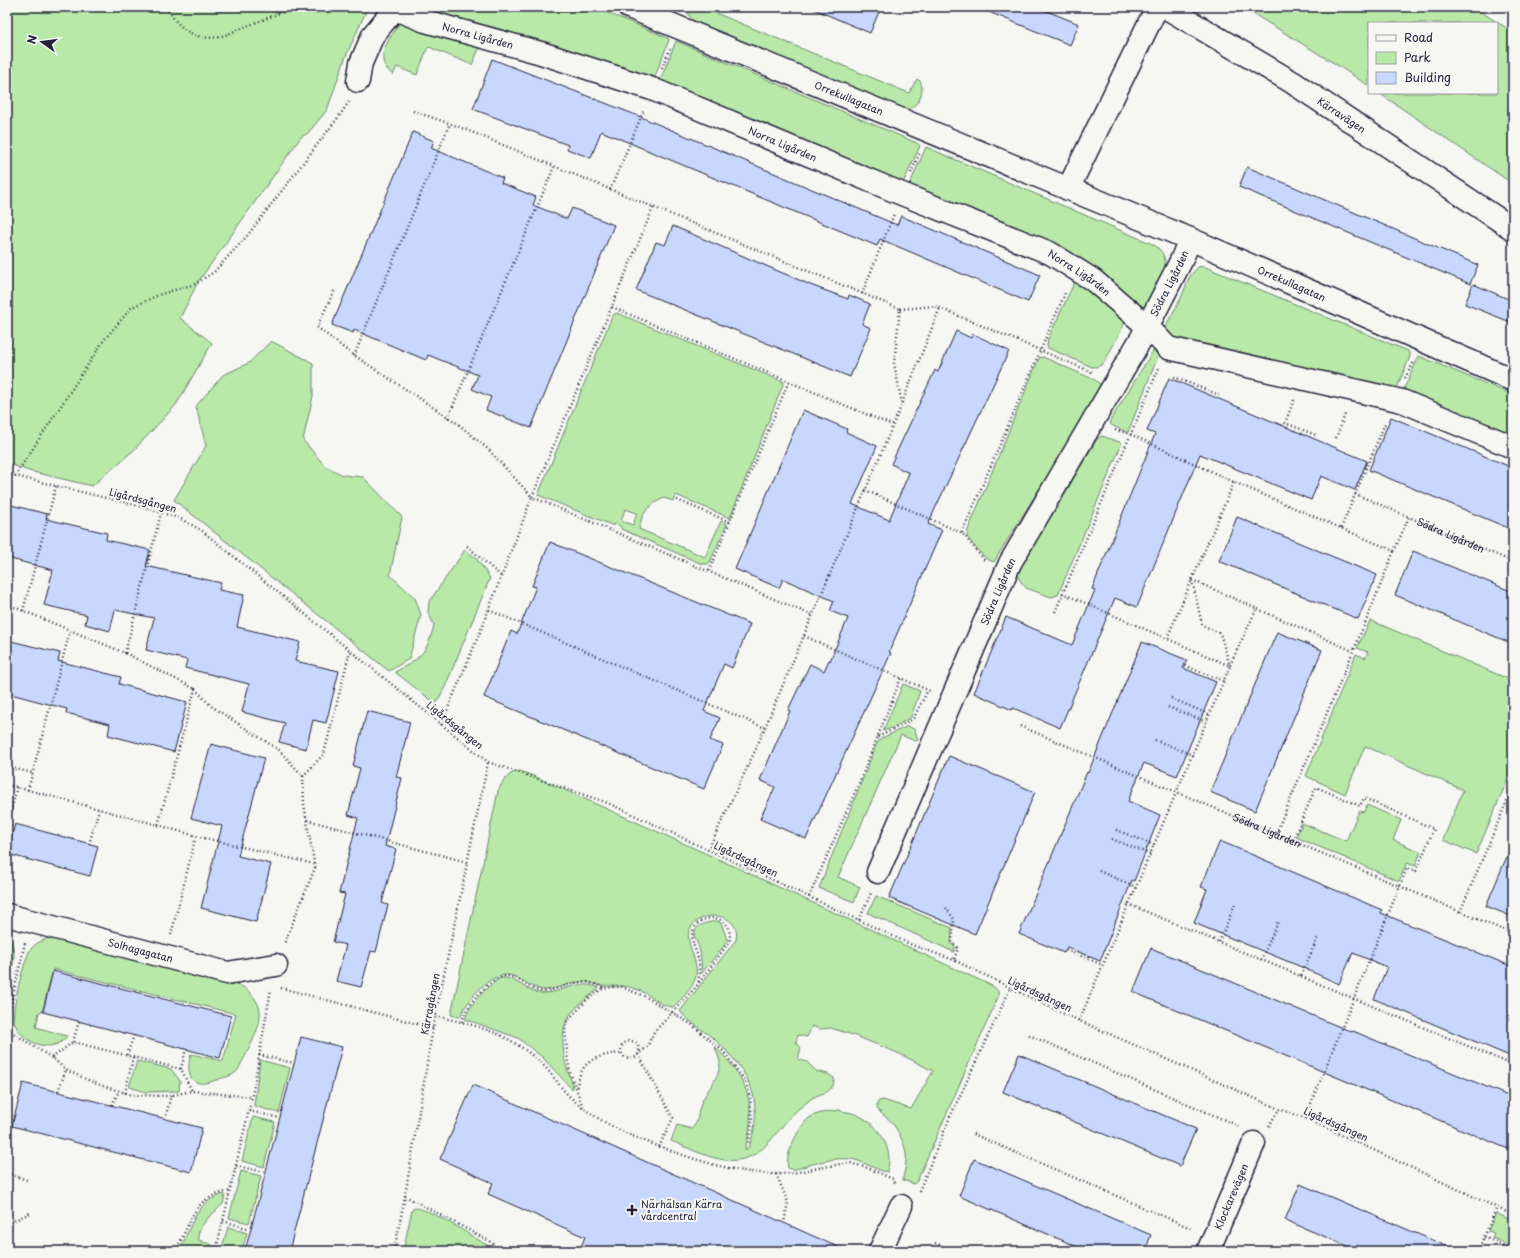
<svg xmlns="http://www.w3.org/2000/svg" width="1520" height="1258" font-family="'Playpen Sans',sans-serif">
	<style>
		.green { fill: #b8e9a8; stroke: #6d8672; fill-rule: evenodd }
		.building { fill: #c8d7fd; stroke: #22223b }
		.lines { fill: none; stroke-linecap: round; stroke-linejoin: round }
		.minor-casing { stroke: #22223b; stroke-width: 25 }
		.path { stroke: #22223b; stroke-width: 2.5; stroke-dasharray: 1 3; stroke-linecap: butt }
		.minor { stroke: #f6f6f2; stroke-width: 22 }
		.poi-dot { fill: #22223b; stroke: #f6f6f2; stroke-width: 1.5 }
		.labels { text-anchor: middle; stroke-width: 4; stroke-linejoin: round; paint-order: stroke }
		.street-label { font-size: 10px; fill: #22223b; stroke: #f6f6f2 }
		.poi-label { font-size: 10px; fill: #22223b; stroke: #f6f6f2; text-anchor: start }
	</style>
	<rect width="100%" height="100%" fill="#f6f6f2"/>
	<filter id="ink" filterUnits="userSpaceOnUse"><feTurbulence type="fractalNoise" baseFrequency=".025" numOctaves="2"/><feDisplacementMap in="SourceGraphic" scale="8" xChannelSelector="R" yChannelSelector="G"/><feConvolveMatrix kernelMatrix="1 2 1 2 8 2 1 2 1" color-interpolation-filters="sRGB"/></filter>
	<g filter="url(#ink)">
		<!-- green -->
		<g class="green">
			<path d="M7,7H368L346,56L327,110L308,133L301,137L198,282L180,318L212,343L176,405L134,450L92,486L29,471L7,463V352L11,329L7,318Z"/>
			<path d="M420,7H594L668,38L669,40L654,79L515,42Z"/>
			<path d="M689,7H706V9L909,93L917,79L920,81C926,93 917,107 905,111L699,24C691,20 687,16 689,7Z"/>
			<path d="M1242,7H1473L1513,32V184L1379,93H1497V23H1369V86L1337,65Z"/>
			<path d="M401,21L482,42L472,65L429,47L427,49L417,75L397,67L393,75C372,58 388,43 398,25Z"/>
			<path d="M676,41L917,143L920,146L903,183L659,83Z"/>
			<path d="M926,147L1150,243C1152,244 1156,246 1158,248C1177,263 1153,298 1141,312L909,186Z"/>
			<path d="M1203,266L1408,351L1410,355L1409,359L1395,392L1174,345L1164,329L1181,298L1190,276L1198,267Z"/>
			<path d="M1079,277L1127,319L1105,361C1101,366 1098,367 1092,367L1048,348L1047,346L1048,339L1075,281Z"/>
			<path d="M617,313L784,382L730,518L676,495L673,501L664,498C649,505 642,512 639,529L705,557L721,521L727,524L710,562L707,564H702L621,529V527L616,523L614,526L538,495L611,319L613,315ZM625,509L637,513L633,525L621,521Z"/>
			<path d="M271,341L313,363V396L303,440L325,466L343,475L363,477L402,517L390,575L415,598L421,615L409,659L389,671L174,500L206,446L196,406L223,375L249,363Z"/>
			<path d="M1153,351H1157L1159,353L1157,359L1128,432H1126L1111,425L1110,421Z"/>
			<path d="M1419,356L1513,395V443L1402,393Z"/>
			<path d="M1043,357L1095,380L1100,384V388L1079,425L995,560L994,562C982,559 974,545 967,537L968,530L1039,358Z"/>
			<path d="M1102,436L1122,443L1058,595L1051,597L1026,588L1019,579L1018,572L1097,439Z"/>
			<path d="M465,550L476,558L490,578L445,687L436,704L395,672C420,658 427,654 434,625L428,612L429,602Z"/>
			<path d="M1370,621H1372L1513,681V767L1476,854L1443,840L1463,790L1365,746L1345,794L1306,776L1356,654L1365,658L1368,652L1357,648Z"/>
			<path d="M903,684L920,691L911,717L895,727L883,731Z"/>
			<path d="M908,726L915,730L918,740L915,741L901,735L838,877L860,887L854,902L819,888L877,743L882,738Z"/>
			<path d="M520,771L536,777L718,859L988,984C994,987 1000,989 998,997L917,1181L914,1184L903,1180C903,1174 906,1168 906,1162C908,1149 900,1134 893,1124C888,1116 871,1111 879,1101L883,1100L911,1109L933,1071L900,1054L853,1035L831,1028L820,1029L812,1026L807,1037L798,1035L796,1042L801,1048L798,1059L807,1062L816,1071L828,1074L834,1078C834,1093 824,1092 814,1097C810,1099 806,1103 802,1106C789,1116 780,1130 769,1142C739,1176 706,1155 671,1141L677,1125L692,1129C701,1117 696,1115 701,1104C706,1090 721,1077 720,1062C719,1057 716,1051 715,1047C740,1071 752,1090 750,1126C749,1134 746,1142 745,1150L748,1148C757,1130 758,1102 749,1083C742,1066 726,1050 713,1038C702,1029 688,1022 680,1011L736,940C742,914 704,908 691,927C682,939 699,959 696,975C694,988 682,998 673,1007C664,1008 650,995 641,991C638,990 633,988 630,987C620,985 611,987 602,986C594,984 587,981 579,982C568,983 557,989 546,990C533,990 525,980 513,976C491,969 467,1000 460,1017L451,1015L498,791C503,781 508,772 520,771Z"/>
			<path d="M1367,805L1401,820L1393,840L1421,852L1415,866L1407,863L1399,881L1296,837L1302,823L1346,841L1359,811L1364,812Z"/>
			<path d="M876,896L952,928L951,944L955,946L954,952L868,913Z"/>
			<path d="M717,921L721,923L723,928L727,940L724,946L701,974C702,963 701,952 697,942C696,940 695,938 694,936C693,925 709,922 717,921Z"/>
			<path d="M7,935C20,953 12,965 7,984V965L10,963L7,957Z"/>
			<path d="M52,937L243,987C251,993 259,1001 260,1012C262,1028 245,1055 238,1070C233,1076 226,1077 219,1079C213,1081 206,1084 200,1083C186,1082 188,1063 191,1054L223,1061L236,1014L53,969L42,1012H39L36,1027L67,1036C53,1056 20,1043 14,1021C11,1011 24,962 29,952C34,943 43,940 52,937Z"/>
			<path d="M500,978C516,976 525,992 541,993C563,994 575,978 599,988C578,1008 562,1011 563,1045C564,1053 564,1061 567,1069C569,1075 574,1084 572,1089L543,1058L518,1038L465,1019C471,1002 485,989 500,978Z"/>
			<path d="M260,1060L290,1068L279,1113L254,1106Z"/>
			<path d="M137,1061L171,1069L180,1081L179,1091L146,1092L129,1087Z"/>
			<path d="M839,1110C844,1112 850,1112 855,1114C877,1122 895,1148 887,1172C876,1170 866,1163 855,1160C837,1155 810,1165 793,1170L788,1168C784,1155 799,1127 809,1118C818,1112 829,1112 839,1110Z"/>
			<path d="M253,1117L275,1122L264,1167L242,1161Z"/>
			<path d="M241,1171L261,1176L249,1223L229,1218Z"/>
			<path d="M224,1194L225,1195L223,1204L207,1219L201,1227L198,1234L199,1240L212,1245L210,1251H178C193,1228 193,1202 224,1194Z"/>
			<path d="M414,1208C428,1207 473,1237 487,1245L491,1249L476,1246L466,1251H403L412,1210Z"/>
			<path d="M1496,1213L1513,1221V1246L1492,1238L1494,1233L1488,1231Z"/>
			<path d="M228,1227L247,1233L242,1251H221Z"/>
		</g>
		<!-- building -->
		<g class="building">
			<path d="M809,7H881L870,33Z"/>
			<path d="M1037,7L1079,24L1070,45L979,8Z"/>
			<path d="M492,59L636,115L897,225L901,216L1040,275L1028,302L880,239L877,246L601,131L591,158L567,149L568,145L473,109Z"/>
			<path d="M413,132L434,141L431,148L503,178L501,183L536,197L533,205L567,219L572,208L614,225L531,428L486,410L491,397L472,389L478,375L428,355L426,360L354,330L353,333L332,325Z"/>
			<path d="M1247,167L1478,265L1470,284L1239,187Z"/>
			<path d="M673,226L813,286L848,299L849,295L870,304L862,324L871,328L850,377L636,290L656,242L665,245Z"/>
			<path d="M1473,284L1513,301V323L1465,304Z"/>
			<path d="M956,331L971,338L973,334L1009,351L928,524L942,530L889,652L891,653L806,839L760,819L775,787L760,780L790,711L788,710L810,664L824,671L829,660L830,661L848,618L830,611L834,601L783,579L779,588L735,569L803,410L847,429L846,432L877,446L852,504L889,520L909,473L891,464L935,370L938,372Z"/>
			<path d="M1169,378L1367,461L1355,490L1321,476L1311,500L1200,454L1137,607L1115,598L1060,728L1013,708L1012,710L974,693L1006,617L1072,645L1095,590L1092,589L1155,434L1147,431Z"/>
			<path d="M1391,417L1513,468V530L1369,470Z"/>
			<path d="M7,504L47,514L46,519L107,533L106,540L150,550L146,566L221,583L219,590L244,595L237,627L300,642L295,661L339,671L326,723L313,720L306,749L279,742L285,723L242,712L249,684L185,668L187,660L146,650L154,618L115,610L110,631L85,624L87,615L44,605L53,570L7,558Z"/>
			<path d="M1237,517L1377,575L1358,619L1219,561Z"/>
			<path d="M550,542L750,624L732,668L724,664L704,711L720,718L710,740L723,745L704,789L484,697L511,631L517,634L536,587L532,586Z"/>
			<path d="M1413,551L1513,592V644L1395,595Z"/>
			<path d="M1277,632L1322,650L1255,811L1210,792Z"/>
			<path d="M7,640L60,653L58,661L121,677L119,684L187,702L174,752L108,735L110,724L66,713L67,709L7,693Z"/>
			<path d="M1142,642L1187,660L1183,668L1216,682L1177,776L1144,763L1128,801L1160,815L1134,881L1132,880L1100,961L1067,947L1064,953L1019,934L1087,772L1088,773Z"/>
			<path d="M367,711L410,722L396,777L402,778L385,846L396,849L382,903L388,905L376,952L371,951L361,987L336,981L346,945L333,942L345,894L339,893L358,818L348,815L360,768L353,766Z"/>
			<path d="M211,744L264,758L238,856L271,864L256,922L201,908L222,826L191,818Z"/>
			<path d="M949,756L1035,792L975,934L889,898Z"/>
			<path d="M15,824L98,846L90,876L7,854Z"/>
			<path d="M1220,841L1382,910L1381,913L1513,967V1043L1507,1055L1374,999L1387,967L1353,953L1339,984L1299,966L1194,923L1207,889L1201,887Z"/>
			<path d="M1513,842V917L1486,906Z"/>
			<path d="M1151,948L1352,1032L1353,1031L1513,1098V1151L1133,992Z"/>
			<path d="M53,971L231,1016L220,1058L43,1012Z"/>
			<path d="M301,1037L342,1047L289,1251H245Z"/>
			<path d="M1019,1054L1196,1129L1180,1166L1003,1092Z"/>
			<path d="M23,1083L202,1128L191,1172L12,1126Z"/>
			<path d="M473,1085L784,1223L847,1251H579L585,1237L488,1194L493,1183L440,1159Z"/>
			<path d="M974,1159L1151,1235L1145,1251H1087L959,1196Z"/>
			<path d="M1300,1184L1458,1251H1359L1285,1220Z"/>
		</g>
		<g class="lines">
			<defs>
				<g id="minor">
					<path id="s3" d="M629,7L1190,239L1513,380"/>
					<path id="s4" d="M1165,7L1292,82L1513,229"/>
					<path id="s5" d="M395,9L425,21L541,53L652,89L902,194L1050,253L1093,280L1148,327L1168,348L1402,401L1513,447"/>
					<path d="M358,81L361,63L373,35L396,7"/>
					<path d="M1068,189L1157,7"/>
					<path id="s6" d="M878,872L1010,563L1142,337L1181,261L1190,239"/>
					<path id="s7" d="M7,915L227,973L276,965"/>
					<path d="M880,1251L901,1206"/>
					<path id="s8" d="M1208,1251L1254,1143"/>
				</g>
			</defs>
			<!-- minor casing -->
			<use href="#minor" class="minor-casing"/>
			<!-- path -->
			<g class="path">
				<path d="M167,7C177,28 195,41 218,37C228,35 238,29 247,26C263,20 279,13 296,7"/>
				<path d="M662,68L670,49"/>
				<path d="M413,111L457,126L900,309L894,363L902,404L755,751L708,850"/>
				<path d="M911,173L920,152"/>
				<path d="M610,190L644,110"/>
				<path d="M653,208L532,497L812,615"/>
				<path d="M334,291L317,327L349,352L457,423L488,449L532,497L480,632L441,725"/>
				<path d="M862,294L894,214"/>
				<path d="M612,307L892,425"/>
				<path d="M900,309L935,306L1094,373"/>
				<path d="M354,356L450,123"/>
				<path d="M1174,377L1219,395"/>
				<path d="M1405,378L1414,362"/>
				<path d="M1294,400L1285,423L1316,435"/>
				<path d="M902,403L940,308"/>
				<path d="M448,418L554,167"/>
				<path id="s1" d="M1115,430L1130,434L1234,482L1394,551L1409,517L1513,562"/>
				<path d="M1336,438L1346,412"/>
				<path d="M7,474L135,505L179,518L201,530L488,762L608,803L912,945L954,960L1062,1013L1279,1109L1305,1118L1513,1215"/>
				<path d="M15,476L104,340L132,307L161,294L195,284L214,272L247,236L337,119L349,102"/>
				<path d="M865,490L962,533L986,562"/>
				<path d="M1355,494L1409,517"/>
				<path d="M677,500L730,522"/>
				<path d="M1341,528L1386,421"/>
				<path d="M962,533L1066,291"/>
				<path d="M467,546L501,576"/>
				<path d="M709,571L789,381"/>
				<path d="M1192,580L1353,651"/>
				<path d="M1192,580L1202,625L1220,633L1230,666"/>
				<path d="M1062,593L1230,666L1079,1021"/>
				<path d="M7,604L125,653L195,689"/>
				<path d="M489,610L765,728"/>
				<path d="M23,611L56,486"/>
				<path d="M1055,612L1159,368"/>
				<path d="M804,636L930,691"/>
				<path d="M1167,638L1234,482"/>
				<path d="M125,653L161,513"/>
				<path d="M1230,665L1257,608"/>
				<path d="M1185,666L1224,681"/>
				<path d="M1171,698L1210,715"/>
				<path d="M1168,707L1207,722"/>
				<path id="s2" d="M1020,726L1513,934"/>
				<path d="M878,737L913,719L928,690"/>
				<path d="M1155,740L1193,755"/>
				<path d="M7,767L33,773"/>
				<path d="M303,776L324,754L350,651"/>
				<path d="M7,785L17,787"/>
				<path d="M28,790L70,631"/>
				<path d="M307,820L467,862"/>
				<path d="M158,825L196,836L314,864"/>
				<path d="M7,827L17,787L158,825L195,689L211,706L279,750L303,776L304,804L315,868L284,944"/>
				<path d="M1116,830L1154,845"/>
				<path d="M1276,833L1366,621L1394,551"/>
				<path d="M1112,839L1150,854"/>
				<path d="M1293,840L1316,787L1360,806L1364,798L1434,829L1416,871L1407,868L1305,1118"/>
				<path d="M89,844L99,809"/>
				<path d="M1099,871L1136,887"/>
				<path d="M809,897L859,783L901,678"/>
				<path d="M1128,904L1513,1065"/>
				<path d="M946,908L954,919L952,943L958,948L954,960"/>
				<path d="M1460,912L1513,787"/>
				<path d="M859,920L871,893"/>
				<path d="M171,935L196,836"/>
				<path d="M1219,942L1236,902"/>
				<path d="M1066,950L1103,965"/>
				<path d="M1261,960L1279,920"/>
				<path d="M1301,976L1318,937"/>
				<path d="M281,988L433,1028"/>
				<path d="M436,1016C461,1022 490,1028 513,1042C525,1049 536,1058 546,1068C554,1077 561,1088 569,1096C596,1121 627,1135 661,1147C698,1161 735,1173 776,1174C796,1174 815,1168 835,1165C841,1164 848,1162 853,1164C866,1166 881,1174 893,1179L894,1184"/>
				<path d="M7,1018L9,1013L25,943"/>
				<path d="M462,1022C463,1017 465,1012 468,1008C474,997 495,975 508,976C522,978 530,992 545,991C559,990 572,981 587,982C593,983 599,986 605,988"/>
				<path d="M7,1029L52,1058L68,1071L97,1084L132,1095L168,1096L192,1091L252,1097"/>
				<path d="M1029,1035L1234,1124L1238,1127"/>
				<circle cx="630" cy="1050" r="9"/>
				<path d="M73,1042L79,1021"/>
				<path d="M127,1055L134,1035"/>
				<path d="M259,1055L294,1063"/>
				<path d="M52,1058L73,1042L181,1069L192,1091"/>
				<path d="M181,1069L186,1049"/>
				<path d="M577,1087C580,1060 598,1055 621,1053"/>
				<path d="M58,1091L66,1070"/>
				<path d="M125,1093L133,1057"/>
				<path d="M112,1105L119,1091"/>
				<path d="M583,1107L570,1072L568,1062L565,1030L567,1021L588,999L600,990L611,987H622L646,997L691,1024L723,1051L746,1082L750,1096L752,1121L748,1145"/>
				<path d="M249,1111L280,1118"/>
				<path d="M165,1119L171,1095"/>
				<path d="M1269,1126L1279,1109"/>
				<path d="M973,1134L1193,1229"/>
				<path d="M659,1147L673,1118L638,1054L647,1047L654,1032L696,987L729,942C736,914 699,911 693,931C690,940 696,950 698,958C700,966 699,975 698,984"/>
				<path d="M236,1166L265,1172"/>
				<path d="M7,1173L27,1180"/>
				<path d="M776,1174L788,1202L784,1223"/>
				<path d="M919,1191L950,1117L1010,989"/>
				<path d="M405,1196L491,1242L497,1247L498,1251"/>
				<path d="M223,1221L250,1229"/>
				<path d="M7,1224L30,1213"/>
				<path d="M1484,1237L1513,1249"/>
				<path d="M935,1243L955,1251"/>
				<path d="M1235,1246L1246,1251"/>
				<path d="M51,1251L55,1247"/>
				<path d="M175,1251C193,1222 190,1198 230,1191"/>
				<path d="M216,1251L252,1097L271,989"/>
				<path d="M394,1251L405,1196L433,1028L488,762"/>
				<path d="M1478,1251L1497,1207"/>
			</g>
			<!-- minor -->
			<use href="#minor" class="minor"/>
		</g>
	</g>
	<!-- markers -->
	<path class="poi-dot" d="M630 1204h4v4h4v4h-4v4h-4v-4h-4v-4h4z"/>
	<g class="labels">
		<!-- street labels -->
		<g class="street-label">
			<text dy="4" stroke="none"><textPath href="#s5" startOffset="87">Norra Ligården</textPath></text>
			<text dy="4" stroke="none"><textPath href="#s3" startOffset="238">Orrekullagatan</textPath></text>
			<text dy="4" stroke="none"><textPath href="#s4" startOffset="207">Kärravägen</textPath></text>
			<text dy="4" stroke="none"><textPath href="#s5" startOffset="411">Norra Ligården</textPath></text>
			<text dy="4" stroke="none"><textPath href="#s5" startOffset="735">Norra Ligården</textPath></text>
			<text dy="4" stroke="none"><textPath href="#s6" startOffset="658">Södra Ligården</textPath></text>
			<text dy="4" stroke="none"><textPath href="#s3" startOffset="718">Orrekullagatan</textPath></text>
			<text transform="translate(143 500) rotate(15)" y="4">Ligårdsgången</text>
			<text dy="4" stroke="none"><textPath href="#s1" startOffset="387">Södra Ligården</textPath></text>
			<text dy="4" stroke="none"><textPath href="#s6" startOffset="305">Södra Ligården</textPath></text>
			<text transform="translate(455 725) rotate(39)" y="4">Ligårdsgången</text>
			<text dy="4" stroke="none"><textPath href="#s2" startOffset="268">Södra Ligården</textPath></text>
			<text transform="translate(746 859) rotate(25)" y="4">Ligårdsgången</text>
			<text dy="4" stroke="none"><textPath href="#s7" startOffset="138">Solhagagatan</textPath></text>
			<text transform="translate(1040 994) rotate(25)" y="4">Ligårdsgången</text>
			<text transform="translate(430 1004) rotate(-79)" y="4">Kärragången</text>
			<text transform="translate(1336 1124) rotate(24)" y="4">Ligårdsgången</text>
			<text dy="4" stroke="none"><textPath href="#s8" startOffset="59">Klockarevägen</textPath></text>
		</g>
		<!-- poi labels -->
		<g class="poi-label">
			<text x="641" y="1208">Närhälsan Kärra<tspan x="641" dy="12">vårdcentral</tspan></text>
		</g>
	</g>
	<!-- margin -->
	<rect width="1520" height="1258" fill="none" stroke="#f6f6f2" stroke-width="24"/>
	<rect x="12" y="12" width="1496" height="1234" fill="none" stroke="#22223b" stroke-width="1.5" filter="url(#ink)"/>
	<!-- legend -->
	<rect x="1368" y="22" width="130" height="72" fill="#f6f6f2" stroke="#a1a1a9"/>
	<rect x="1376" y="35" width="20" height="6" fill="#f6f6f2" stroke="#a1a1a9"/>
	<text x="1404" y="42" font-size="12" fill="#22223b">Road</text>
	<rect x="1376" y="52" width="20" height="12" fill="#b8e9a8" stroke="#a1a1a9"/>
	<text x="1404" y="62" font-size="12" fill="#22223b">Park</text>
	<rect x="1376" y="72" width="20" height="12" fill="#c8d7fd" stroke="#a1a1a9"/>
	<text x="1404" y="82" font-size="12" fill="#22223b">Building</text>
	<!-- north arrow -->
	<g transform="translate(42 42) rotate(284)" stroke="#f6f6f2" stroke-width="3" paint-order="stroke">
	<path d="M0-3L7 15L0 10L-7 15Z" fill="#22223b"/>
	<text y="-6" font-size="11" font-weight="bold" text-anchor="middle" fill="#22223b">N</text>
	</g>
</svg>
